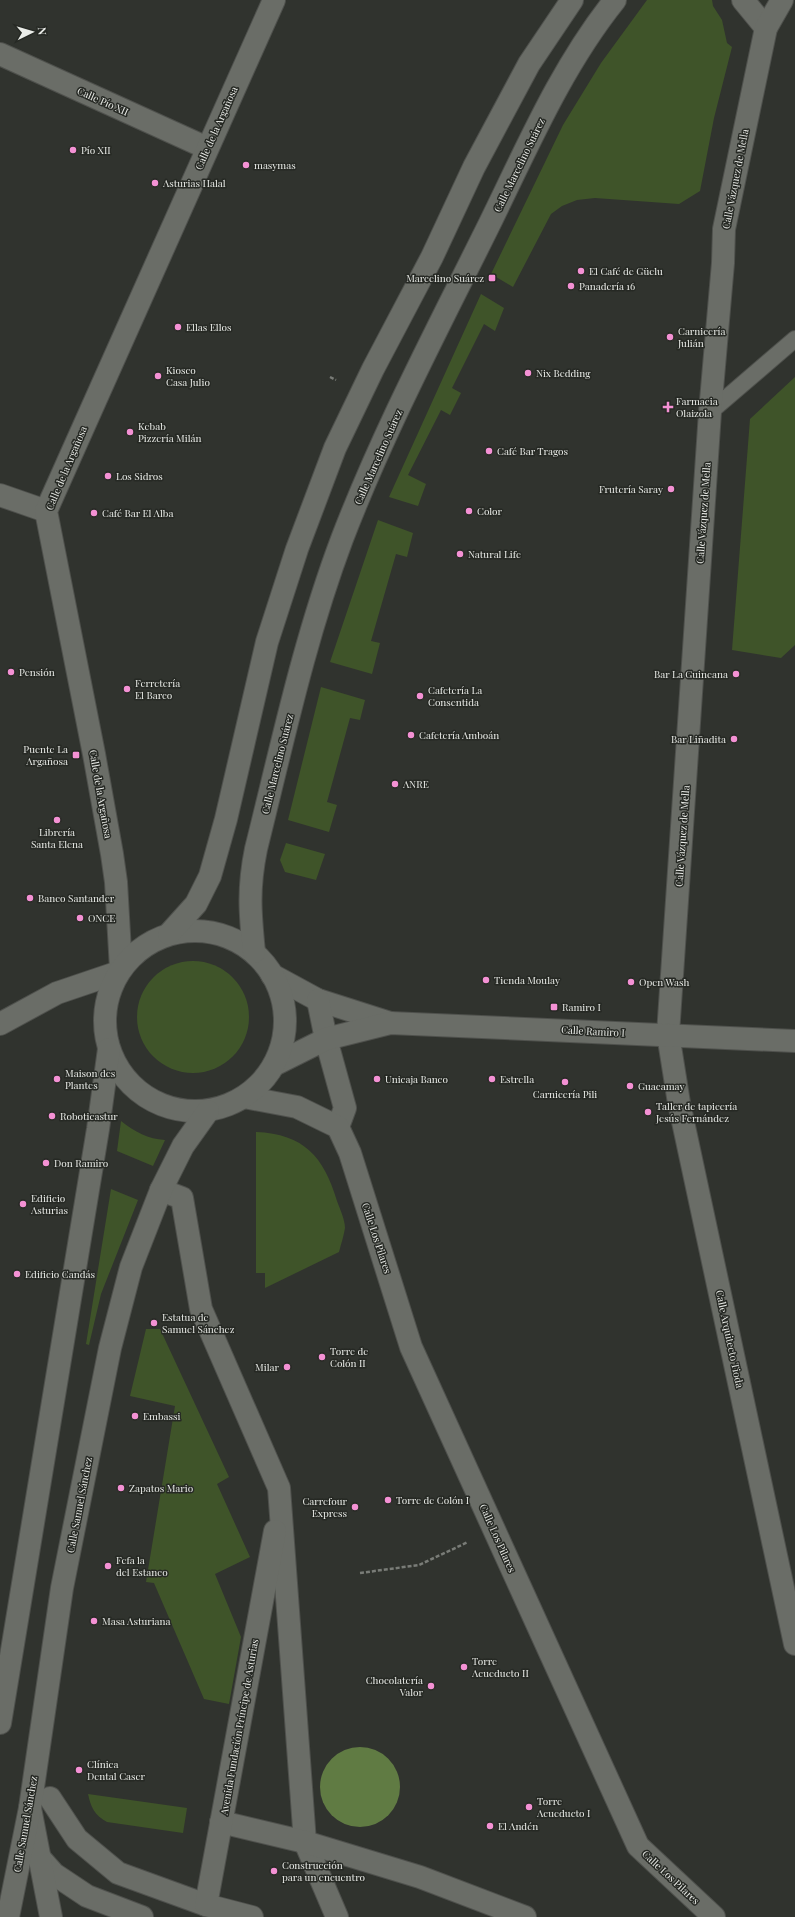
<svg xmlns="http://www.w3.org/2000/svg" width="795" height="1917" font-family="'Playfair Display',serif">
	<style>
		.green { fill: #3f5429 }
		.water { fill: #607b43 }
		.lines { fill: none; stroke-linecap: round; stroke-linejoin: round }
		.service-casing { stroke: #4f514d; stroke-width: 18 }
		.pedestrian-casing { stroke: #4f514d; stroke-width: 24 }
		.minor-casing { stroke: #4f514d; stroke-width: 24 }
		.tertiary-casing { stroke: #4f514d; stroke-width: 24 }
		.secondary-casing { stroke: #4f514d; stroke-width: 24 }
		.path { stroke: #797c77; stroke-width: 2.5; stroke-dasharray: 4 2; stroke-linecap: butt }
		.service { stroke: #6a6d67; stroke-width: 16 }
		.pedestrian { stroke: #6a6d67; stroke-width: 22 }
		.minor { stroke: #6a6d67; stroke-width: 22 }
		.tertiary { stroke: #6a6d67; stroke-width: 22 }
		.secondary { stroke: #6a6d67; stroke-width: 22 }
		.poi-dot { fill: #f491d4; stroke: #262924; stroke-width: 1.5 }
		.labels { text-anchor: middle; stroke-width: 3; stroke-linejoin: round; paint-order: stroke }
		.street-label { font-size: 10px; fill: #eaece8; stroke: #262924 }
		.poi-label { font-size: 10px; fill: #eaece8; stroke: #262924; text-anchor: start }
	</style>
	<rect width="100%" height="100%" fill="#30332e"/>
	<!-- green -->
	<g class="green">
		<path d="M647,0H712L713,6L722,20L727,43L732,47L714,118L700,191L679,204L595,198L577,200L562,206L551,214L513,287L491,274L563,125L601,63Z"/>
		<path d="M481,294L504,308L495,331L484,324L452,388L461,393L450,415L441,410L408,475L426,484L418,506L389,497Z"/>
		<path d="M795,377V645L781,658L732,650L750,419Z"/>
		<path d="M378,520L413,533L407,557L396,554L371,641L380,643L372,674L330,662Z"/>
		<path d="M321,687L365,700L360,720L350,718L327,802L337,805L329,832L288,820Z"/>
		<path d="M286,843L325,854L316,880L285,872L280,860Z"/>
		<circle cx="193" cy="1017" r="56"/>
		<path d="M121,1121C135,1132 148,1139 165,1140L153,1166L117,1151Z"/>
		<path d="M256,1132C304,1134 324,1157 337,1201C340,1209 345,1220 345,1228C344,1235 341,1244 339,1252L265,1288V1273H256Z"/>
		<path d="M111,1189L138,1200L101,1294L89,1345L86,1344Z"/>
		<path d="M146,1329H160L229,1477L217,1484L250,1557L215,1574L241,1637L229,1704L204,1699L154,1583L146,1582L175,1406L130,1396Z"/>
		<path d="M88,1794L187,1808L183,1833L107,1822C94,1815 91,1807 88,1794Z"/>
	</g>
	<!-- water -->
	<circle class="water" cx="360" cy="1787" r="40"/>
	<g class="lines">
		<defs>
			<path id="service" d="M710,412L795,339"/>
			<g id="pedestrian">
				<path d="M743,0L766,28"/>
				<path d="M0,54L207,148"/>
				<path d="M668,1034L710,412L723,263L724,229L766,28L782,0"/>
				<path d="M161,1190L182,1198L201,1309L279,1488L305,1842L337,1917"/>
				<path d="M50,1798L77,1839L118,1873L206,1905"/>
				<path d="M221,1822L305,1842L420,1877L525,1917"/>
				<path d="M252,1917L206,1905L275,1531"/>
			</g>
			<g id="minor">
				<path d="M0,495L46,511"/>
				<path d="M121,969L116,882L112,854L94,754L46,511L274,0"/>
				<path d="M272,975L318,1000L390,1023"/>
				<path d="M318,1000L326,1039L345,1108L338,1127"/>
				<path d="M0,1024L57,993L119,972"/>
				<path d="M668,1034L679,1103L795,1644"/>
				<path d="M274,1065L326,1039L390,1023L795,1041"/>
				<path d="M244,1097L297,1107L338,1127L350,1153L411,1347L638,1846L714,1917"/>
				<path d="M38,1856L54,1874L87,1896L142,1917"/>
			</g>
			<path id="tertiary" d="M30,1808L51,1917"/>
			<g id="secondary">
				<circle cx="195" cy="1021" r="90"/>
				<path d="M169,934L196,904L210,876L226,819L267,642L297,549L335,448L373,369L432,257L474,167L529,64L572,0"/>
				<path d="M254,952C250,913 248,888 256,849C282,745 304,640 342,539C383,432 437,330 488,227C526,150 561,67 615,0"/>
				<path d="M0,1723L98,1129L109,1049"/>
				<path d="M8,1917L30,1808L62,1588L110,1348L131,1267L161,1190L183,1146L208,1111"/>
			</g>
		</defs>
		<!-- service casing -->
		<use href="#service" class="service-casing"/>
		<!-- pedestrian casing -->
		<use href="#pedestrian" class="pedestrian-casing"/>
		<!-- minor casing -->
		<use href="#minor" class="minor-casing"/>
		<!-- tertiary casing -->
		<use href="#tertiary" class="tertiary-casing"/>
		<!-- secondary casing -->
		<use href="#secondary" class="secondary-casing"/>
		<!-- path -->
		<g class="path">
			<path d="M330,377L336,380"/>
			<path d="M360,1573L419,1565L468,1542"/>
		</g>
		<!-- service -->
		<use href="#service" class="service"/>
		<!-- pedestrian -->
		<use href="#pedestrian" class="pedestrian"/>
		<!-- minor -->
		<use href="#minor" class="minor"/>
		<!-- tertiary -->
		<use href="#tertiary" class="tertiary"/>
		<!-- secondary -->
		<use href="#secondary" class="secondary"/>
	</g>
	<!-- markers -->
	<g class="poi-dot">
		<circle cx="73" cy="150" r="4"/>
		<circle cx="246" cy="165" r="4"/>
		<circle cx="155" cy="183" r="4"/>
		<circle cx="581" cy="271" r="4"/>
		<rect x="488" y="274" width="8" height="8" rx="2"/>
		<circle cx="571" cy="286" r="4"/>
		<circle cx="178" cy="327" r="4"/>
		<circle cx="670" cy="337" r="4"/>
		<circle cx="528" cy="373" r="4"/>
		<circle cx="158" cy="376" r="4"/>
		<path d="M666 401h4v4h4v4h-4v4h-4v-4h-4v-4h4z"/>
		<circle cx="130" cy="432" r="4"/>
		<circle cx="489" cy="451" r="4"/>
		<circle cx="108" cy="476" r="4"/>
		<circle cx="671" cy="489" r="4"/>
		<circle cx="469" cy="511" r="4"/>
		<circle cx="94" cy="513" r="4"/>
		<circle cx="460" cy="554" r="4"/>
		<circle cx="11" cy="672" r="4"/>
		<circle cx="736" cy="674" r="4"/>
		<circle cx="127" cy="689" r="4"/>
		<circle cx="420" cy="696" r="4"/>
		<circle cx="411" cy="735" r="4"/>
		<circle cx="734" cy="739" r="4"/>
		<rect x="72" y="751" width="8" height="8" rx="2"/>
		<circle cx="395" cy="784" r="4"/>
		<circle cx="57" cy="820" r="4"/>
		<circle cx="30" cy="898" r="4"/>
		<circle cx="80" cy="918" r="4"/>
		<circle cx="486" cy="980" r="4"/>
		<circle cx="631" cy="982" r="4"/>
		<rect x="550" y="1003" width="8" height="8" rx="2"/>
		<circle cx="57" cy="1079" r="4"/>
		<circle cx="377" cy="1079" r="4"/>
		<circle cx="492" cy="1079" r="4"/>
		<circle cx="565" cy="1082" r="4"/>
		<circle cx="630" cy="1086" r="4"/>
		<circle cx="648" cy="1112" r="4"/>
		<circle cx="52" cy="1116" r="4"/>
		<circle cx="46" cy="1163" r="4"/>
		<circle cx="23" cy="1204" r="4"/>
		<circle cx="17" cy="1274" r="4"/>
		<circle cx="154" cy="1323" r="4"/>
		<circle cx="322" cy="1357" r="4"/>
		<circle cx="287" cy="1367" r="4"/>
		<circle cx="135" cy="1416" r="4"/>
		<circle cx="121" cy="1488" r="4"/>
		<circle cx="388" cy="1500" r="4"/>
		<circle cx="355" cy="1507" r="4"/>
		<circle cx="108" cy="1566" r="4"/>
		<circle cx="94" cy="1621" r="4"/>
		<circle cx="464" cy="1667" r="4"/>
		<circle cx="431" cy="1686" r="4"/>
		<circle cx="79" cy="1770" r="4"/>
		<circle cx="529" cy="1807" r="4"/>
		<circle cx="490" cy="1826" r="4"/>
		<circle cx="274" cy="1871" r="4"/>
	</g>
	<g class="labels">
		<!-- street labels -->
		<g class="street-label">
			<text transform="translate(103 101) rotate(24)" y="4">Calle Pío XII</text>
			<text transform="translate(216 128) rotate(-66)" y="4">Calle de la Argañosa</text>
			<text transform="translate(519 165) rotate(-64)" y="4">Calle Marcelino Suárez</text>
			<text transform="translate(735 179) rotate(-79)" y="4">Calle Vázquez de Mella</text>
			<text transform="translate(378 457) rotate(-66)" y="4">Calle Marcelino Suárez</text>
			<text transform="translate(66 468) rotate(-67)" y="4">Calle de la Argañosa</text>
			<text transform="translate(703 513) rotate(-86)" y="4">Calle Vázquez de Mella</text>
			<text transform="translate(277 764) rotate(-76)" y="4">Calle Marcelino Suárez</text>
			<text transform="translate(101 794) rotate(80)" y="4">Calle de la Argañosa</text>
			<text transform="translate(682 836) rotate(-86)" y="4">Calle Vázquez de Mella</text>
			<text transform="translate(593 1031) rotate(3)" y="4">Calle Ramiro I</text>
			<text transform="translate(377 1238) rotate(72)" y="4">Calle Los Pilares</text>
			<text transform="translate(730 1339) rotate(78)" y="4">Calle Arquitecto Tioda</text>
			<text transform="translate(79 1505) rotate(-79)" y="4">Calle Samuel Sánchez</text>
			<text transform="translate(498 1538) rotate(66)" y="4">Calle Los Pilares</text>
			<text transform="translate(239 1727) rotate(-80)" y="4">Avenida Fundación Príncipe de Asturias</text>
			<text transform="translate(25 1824) rotate(-80)" y="4">Calle Samuel Sánchez</text>
			<text transform="translate(671 1877) rotate(43)" y="4">Calle Los Pilares</text>
		</g>
		<!-- poi labels -->
		<g class="poi-label">
			<text x="81" y="154">Pío XII</text>
			<text x="254" y="169">masymas</text>
			<text x="163" y="187">Asturias Halal</text>
			<text x="589" y="275">El Café de Güelu</text>
			<text x="484" y="282" text-anchor="end">Marcelino Suárez</text>
			<text x="579" y="290">Panadería 16</text>
			<text x="186" y="331">Ellas Ellos</text>
			<text x="678" y="335">Carnicería<tspan x="678" dy="12">Julián</tspan></text>
			<text x="166" y="374">Kiosco<tspan x="166" dy="12">Casa Julio</tspan></text>
			<text x="536" y="377">Nix Bedding</text>
			<text x="676" y="405">Farmacia<tspan x="676" dy="12">Olaizola</tspan></text>
			<text x="138" y="430">Kebab<tspan x="138" dy="12">Pizzería Milán</tspan></text>
			<text x="497" y="455">Café Bar Tragos</text>
			<text x="116" y="480">Los Sidros</text>
			<text x="663" y="493" text-anchor="end">Frutería Saray</text>
			<text x="477" y="515">Color</text>
			<text x="102" y="517">Café Bar El Alba</text>
			<text x="468" y="558">Natural Life</text>
			<text x="19" y="676">Pensión</text>
			<text x="728" y="678" text-anchor="end">Bar La Guineana</text>
			<text x="135" y="687">Ferretería<tspan x="135" dy="12">El Barco</tspan></text>
			<text x="428" y="694">Cafetería La<tspan x="428" dy="12">Consentida</tspan></text>
			<text x="419" y="739">Cafetería Amboán</text>
			<text x="726" y="743" text-anchor="end">Bar Liñadita</text>
			<text x="68" y="753" text-anchor="end">Puente La<tspan x="68" dy="12">Argañosa</tspan></text>
			<text x="403" y="788">ANRE</text>
			<text x="57" y="836" text-anchor="middle">Librería<tspan x="57" dy="12">Santa Elena</tspan></text>
			<text x="38" y="902">Banco Santander</text>
			<text x="88" y="922">ONCE</text>
			<text x="494" y="984">Tienda Moulay</text>
			<text x="639" y="986">Open Wash</text>
			<text x="562" y="1011">Ramiro I</text>
			<text x="65" y="1077">Maison des<tspan x="65" dy="12">Plantes</tspan></text>
			<text x="385" y="1083">Unicaja Banco</text>
			<text x="500" y="1083">Estrella</text>
			<text x="638" y="1090">Guacamay</text>
			<text x="565" y="1098" text-anchor="middle">Carnicería Pili</text>
			<text x="656" y="1110">Taller de tapicería<tspan x="656" dy="12">Jesús Fernández</tspan></text>
			<text x="60" y="1120">Roboticastur</text>
			<text x="54" y="1167">Don Ramiro</text>
			<text x="31" y="1202">Edificio<tspan x="31" dy="12">Asturias</tspan></text>
			<text x="25" y="1278">Edificio Candás</text>
			<text x="162" y="1321">Estatua de<tspan x="162" dy="12">Samuel Sánchez</tspan></text>
			<text x="330" y="1355">Torre de<tspan x="330" dy="12">Colón II</tspan></text>
			<text x="279" y="1371" text-anchor="end">Milar</text>
			<text x="143" y="1420">Embassi</text>
			<text x="129" y="1492">Zapatos Mario</text>
			<text x="396" y="1504">Torre de Colón I</text>
			<text x="347" y="1505" text-anchor="end">Carrefour<tspan x="347" dy="12">Express</tspan></text>
			<text x="116" y="1564">Fefa la<tspan x="116" dy="12">del Estanco</tspan></text>
			<text x="102" y="1625">Masa Asturiana</text>
			<text x="472" y="1665">Torre<tspan x="472" dy="12">Acueducto II</tspan></text>
			<text x="423" y="1684" text-anchor="end">Chocolatería<tspan x="423" dy="12">Valor</tspan></text>
			<text x="87" y="1768">Clínica<tspan x="87" dy="12">Dental Caser</tspan></text>
			<text x="537" y="1805">Torre<tspan x="537" dy="12">Acueducto I</tspan></text>
			<text x="498" y="1830">El Andén</text>
			<text x="282" y="1869">Construcción<tspan x="282" dy="12">para un encuentro</tspan></text>
		</g>
	</g>
	<!-- north arrow -->
	<g transform="translate(32 32) rotate(85)" stroke="#262924" stroke-width="3" paint-order="stroke">
	<path d="M0-3L7 15L0 10L-7 15Z" fill="#eaece8"/>
	<text y="-6" font-size="11" font-weight="bold" text-anchor="middle" fill="#eaece8">N</text>
	</g>
</svg>
